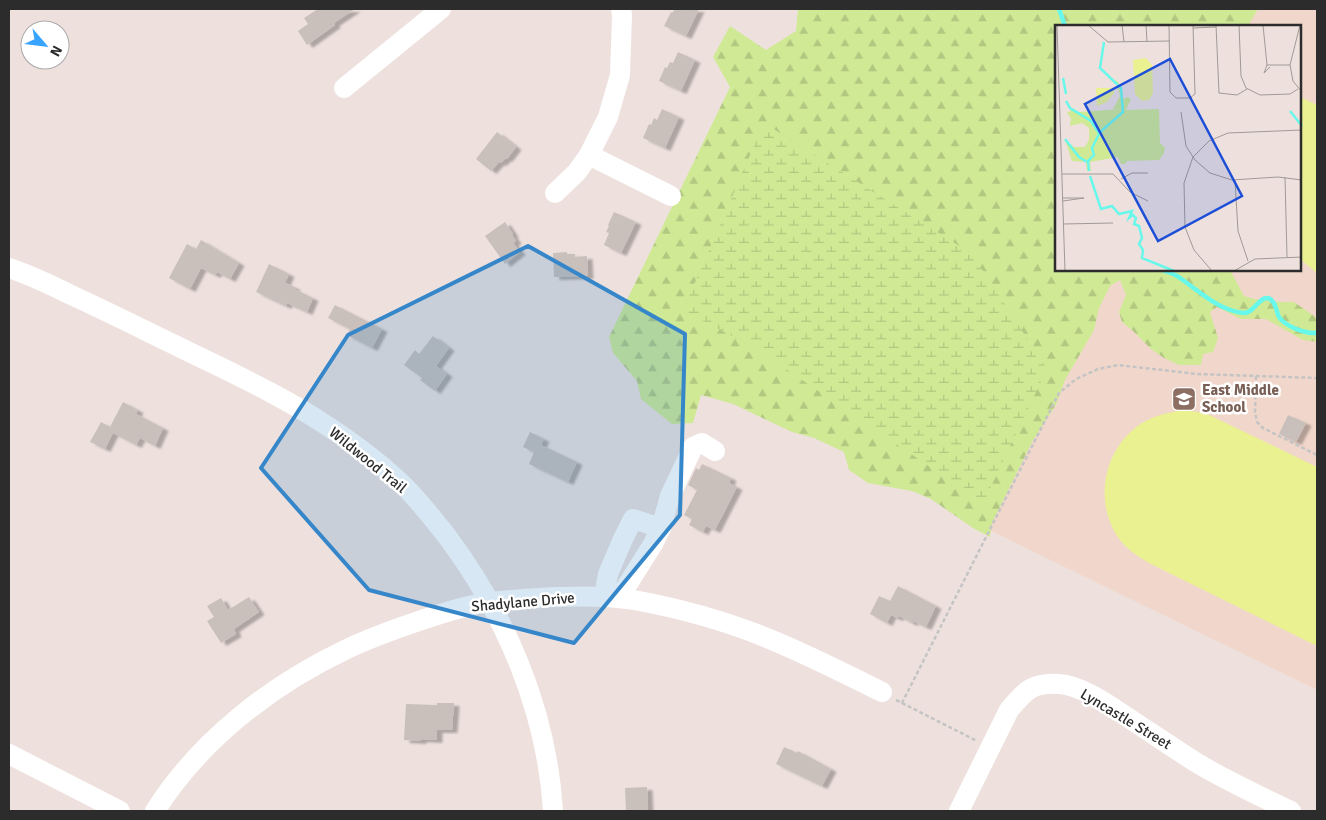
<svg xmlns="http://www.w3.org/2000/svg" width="1326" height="820" font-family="Signika,sans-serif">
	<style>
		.education { fill: #f1d7cb }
		.forest { fill: url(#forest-firs) }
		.wetland { fill: url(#wetland-marsh) }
		.pitch { fill: #eaf190 }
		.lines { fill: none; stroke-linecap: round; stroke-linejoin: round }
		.stream { stroke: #68f8eb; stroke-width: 4.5 }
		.building { fill: #c9bfbb; filter: url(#shadow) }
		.path { stroke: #c4c4c4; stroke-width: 2.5; stroke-dasharray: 4 2.5; stroke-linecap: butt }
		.minor { stroke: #fff; stroke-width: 20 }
		.marked { fill: #3686ca; fill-opacity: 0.2; stroke: #3686ca; stroke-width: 4; stroke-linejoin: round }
		.labels { text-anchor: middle; stroke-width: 5; stroke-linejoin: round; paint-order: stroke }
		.education-label { font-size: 15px; font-weight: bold; fill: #785e54; stroke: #fff; text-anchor: start }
		.street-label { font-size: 15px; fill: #2c2c2c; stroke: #fff }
		.inset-river { fill: none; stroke: #68f8eb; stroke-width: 2.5 }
		.inset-road { fill: none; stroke: #a09996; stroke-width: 1 }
		.view { fill: #1d4ed8; fill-opacity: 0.15; stroke: #1d4ed8; stroke-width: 2.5 }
		.inset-edge { fill: none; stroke: #2c2c2c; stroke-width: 2.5 }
	</style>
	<defs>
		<pattern id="forest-firs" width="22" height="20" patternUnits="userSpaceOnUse" patternTransform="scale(1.25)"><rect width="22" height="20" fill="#cfe995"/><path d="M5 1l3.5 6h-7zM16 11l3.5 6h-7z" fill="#b2c881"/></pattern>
		<pattern id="wetland-marsh" width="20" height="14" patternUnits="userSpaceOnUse" patternTransform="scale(1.25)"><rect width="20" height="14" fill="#cfe995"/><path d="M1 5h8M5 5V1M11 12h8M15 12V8" fill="none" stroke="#b2c881"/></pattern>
		<filter id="shadow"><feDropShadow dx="5.5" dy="3" stdDeviation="1" flood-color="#0004"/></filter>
	</defs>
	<rect width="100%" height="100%" fill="#eee1dd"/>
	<!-- education -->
	<path class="education" d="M1246,9H1317V690L987,529L1116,270H1300V26H1238Z"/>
	<!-- forest -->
	<path class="forest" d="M798,9H1258L1248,26H1056V270H1230L1244,296L1254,299L1279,302H1294L1317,318V342L1303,340L1266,319H1241L1217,307L1210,312L1218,338L1213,352L1203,354L1201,365H1179L1164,358L1151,349L1132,330L1122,322L1119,312L1126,295L1120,280L1110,286L1099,308L1094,330L1065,380L1056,405L1033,440L992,523L990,537L973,528L931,499L912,491L868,483L849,470L844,452L814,438L792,432L733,404L701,395L693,423L672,424L641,399L637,381L613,353L609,337L730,87L713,57L730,26L766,50L796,31Z"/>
	<!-- wetland -->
	<path class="wetland" d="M764,123L972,254L1047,369L983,503L758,350L683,310Z"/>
	<!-- pitch -->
	<g class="pitch">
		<path d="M1300,97L1317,105V273L1300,259Z"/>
		<path d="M1179,411H1192L1207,414L1317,467V646L1149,563C1137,556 1125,548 1117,536C1094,499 1104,450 1139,425C1151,417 1165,413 1179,411Z"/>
	</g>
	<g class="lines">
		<!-- stream -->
		<g class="stream">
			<path d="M1059,9L1065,26"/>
			<path d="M1162,270C1168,272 1175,274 1180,278C1199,291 1218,310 1243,313C1254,314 1258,297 1268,298C1276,300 1276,312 1279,317C1286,327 1306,334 1317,333"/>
		</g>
	</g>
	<!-- building -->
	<g class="building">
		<path d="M318,9H355L334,23L335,25L307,45L298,31L308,24L304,18Z"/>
		<path d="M675,9H699L686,36L664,26L671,12L672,13Z"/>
		<path d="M678,52L695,60L681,91L659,81L665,67L667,68L670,62L673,63Z"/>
		<path d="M662,109L679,117L665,148L643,138L649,124L651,125L654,118L657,120Z"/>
		<path d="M497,132L516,147L507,159L506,158L501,163L499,162L491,171L476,159Z"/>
		<path d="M614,212L636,222L621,253L604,245L609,233L606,232L609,226L608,225Z"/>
		<path d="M505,222L513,234L512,235L516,241L513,243L520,252L505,264L485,236Z"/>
		<path d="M201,240L239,263L230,279L217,272L215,275L201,268L190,289L169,278L187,244L196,249Z"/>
		<path d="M567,252V254H575V257L587,256L588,276L554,277L553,253Z"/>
		<path d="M269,264L289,274L285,283L295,287L294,289L313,298L307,312L287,303L286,306L256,292Z"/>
		<path d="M335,305L382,329L372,348L347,335L350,329L328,318Z"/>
		<path d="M433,336L449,348L436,366L447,374L435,391L420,380L422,378L404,365L415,350L419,354Z"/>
		<path d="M123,402L138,410L136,414L163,428L155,446L140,438L136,445L113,433L105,449L90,442L101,422L110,427Z"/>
		<path d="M1288,415L1306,423L1296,442L1279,434Z"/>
		<path d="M530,432L544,439L541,445L577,462L568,482L529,464L534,452L523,447Z"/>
		<path d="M702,464L731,478L729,483L737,487L715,530L706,526L703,532L689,525L692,519L684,515L697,490L688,485L696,468L699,470Z"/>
		<path d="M898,586L936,606L926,627L913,621L912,623L899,616L897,618L891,615L887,623L870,614L879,596L890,601Z"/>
		<path d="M249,597L259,612L234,629L236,634L221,643L207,621L214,617L207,606L221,598L228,610Z"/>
		<path d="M437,703H454L452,730H437V740L421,739V741L404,740L406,704L437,705Z"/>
		<path d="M784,747L797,753L798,751L831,769L822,786L776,764Z"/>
		<path d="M647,787L648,811H626L625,788Z"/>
	</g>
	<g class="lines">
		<!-- path -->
		<g class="path">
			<path d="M1256,376L1255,412L1257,422L1263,428L1317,455"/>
			<path d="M896,700L902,703L1059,393L1076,379L1098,369L1118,365L1197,374L1317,378"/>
			<path d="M902,703L977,741"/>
		</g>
		<!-- minor -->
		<g class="minor">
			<path d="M344,88L441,9"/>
			<path d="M589,155L671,196"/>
			<path d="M555,193L577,172L589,155L608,117L620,75L622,15L621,9"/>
			<path d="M9,268C30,275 49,284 69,294C104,310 138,327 173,344C225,370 280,394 329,427C356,445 383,465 406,488C421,503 433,519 446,535C506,615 547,711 553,811"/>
			<path d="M604,597L608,574L623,539L633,519L661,528"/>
			<path d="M619,598L653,544L661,528L670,496L693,447L702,443L715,451"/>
			<path d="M9,754L120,811"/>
			<path d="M155,811C200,740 271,685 347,649C370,638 395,629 419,621C442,613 466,605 491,602C507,600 523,599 540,598C571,596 603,595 634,600C683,609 733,623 779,643C814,658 848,675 882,692"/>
			<path d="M959,811L1009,710C1025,691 1032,682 1059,684C1081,685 1109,705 1127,717C1150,732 1173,748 1197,763C1227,781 1259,796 1291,811"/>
		</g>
	</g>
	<!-- marked area -->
	<path class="marked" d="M528,246L685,334L680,515L574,643L369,590L261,468L348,335Z"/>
	<!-- icons -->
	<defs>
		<symbol id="school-square" viewBox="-11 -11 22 22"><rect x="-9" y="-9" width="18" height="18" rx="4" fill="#8d6e63" stroke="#fff"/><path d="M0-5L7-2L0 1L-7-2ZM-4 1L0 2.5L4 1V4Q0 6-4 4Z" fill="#fff"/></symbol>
	</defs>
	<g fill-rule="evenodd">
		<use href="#school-square" x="1170" y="385" width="28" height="28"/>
	</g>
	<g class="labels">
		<!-- education labels -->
		<g class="education-label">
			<text x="1202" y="395">East Middle<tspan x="1202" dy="17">School</tspan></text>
		</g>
		<!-- street labels -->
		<g class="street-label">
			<text transform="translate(368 460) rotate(39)" y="5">Wildwood Trail</text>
			<text transform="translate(523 602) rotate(-5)" y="5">Shadylane Drive</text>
			<text transform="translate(1126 719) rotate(31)" y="5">Lyncastle Street</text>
		</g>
	</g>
	<!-- overview -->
	<g transform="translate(1055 25)">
		<rect width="246" height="246" fill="#eee1dd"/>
		<path d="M60,54L66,61L68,74L73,72L76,74L71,85L104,84L105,118L110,123L109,128L104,135L72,136L70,139H66L63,132L35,137L36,146H32L31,137L17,136L10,115L19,122H30L34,115V103L27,98L15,101L16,93L12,88L18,84L24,87L66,84H58L65,71Z" fill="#cfe995"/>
		<path d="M101,87L98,129L74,130L76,102L84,88Z" fill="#cfe995"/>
		<path d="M91,33L97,40L98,68L94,75L87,76L80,69L78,35ZM41,63H59V68L52,77L42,81Z" fill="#eaf190"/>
		<path class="inset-river" d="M8,53L11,69M11,76L15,83L36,96L44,108M235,86L247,101M10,114L24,132L32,137M34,146L33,136L39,130L37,123L45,107L68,87L66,63L45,43L49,17M35,151L46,184L57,181L64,189L77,186L74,193L78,190L81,193L79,199L84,201L87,213L84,219L88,225L87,233L119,246"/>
		<path class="inset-road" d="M2,0L10,246M33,0L53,17L115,16M67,0L69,17M91,0L92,17M114,0L115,67L121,73H135L140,69L138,0M161,0L164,68L182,70L192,64M184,0L186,51L191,63L205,70L235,69L243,64M208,0L212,40H235M245,0L235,40L238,56L247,67M138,3L161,2M212,40L209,48L215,42M126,87L131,121L140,135L155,148L177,155L223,152L247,155M7,149H58L75,167L93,176M230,152L232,232M66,154L77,148H93M180,155L183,206L193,236M7,173H29L8,176M8,199L58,198M157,246L139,225L130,202L129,158L138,132L154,116L173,108L247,105M179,246L200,234L247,232"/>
		<path class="view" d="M115,34L187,171L103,216L30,79Z"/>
		<rect width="246" height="246" class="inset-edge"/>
	</g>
	<!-- border -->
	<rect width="1326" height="820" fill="none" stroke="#2c2c2c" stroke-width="20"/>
	<!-- north arrow -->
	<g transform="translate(45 45) rotate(118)"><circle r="24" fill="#ffffff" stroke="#ababab"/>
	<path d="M0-4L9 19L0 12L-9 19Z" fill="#39a4ff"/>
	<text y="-8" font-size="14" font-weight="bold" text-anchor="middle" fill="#2c2c2c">N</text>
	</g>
</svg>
